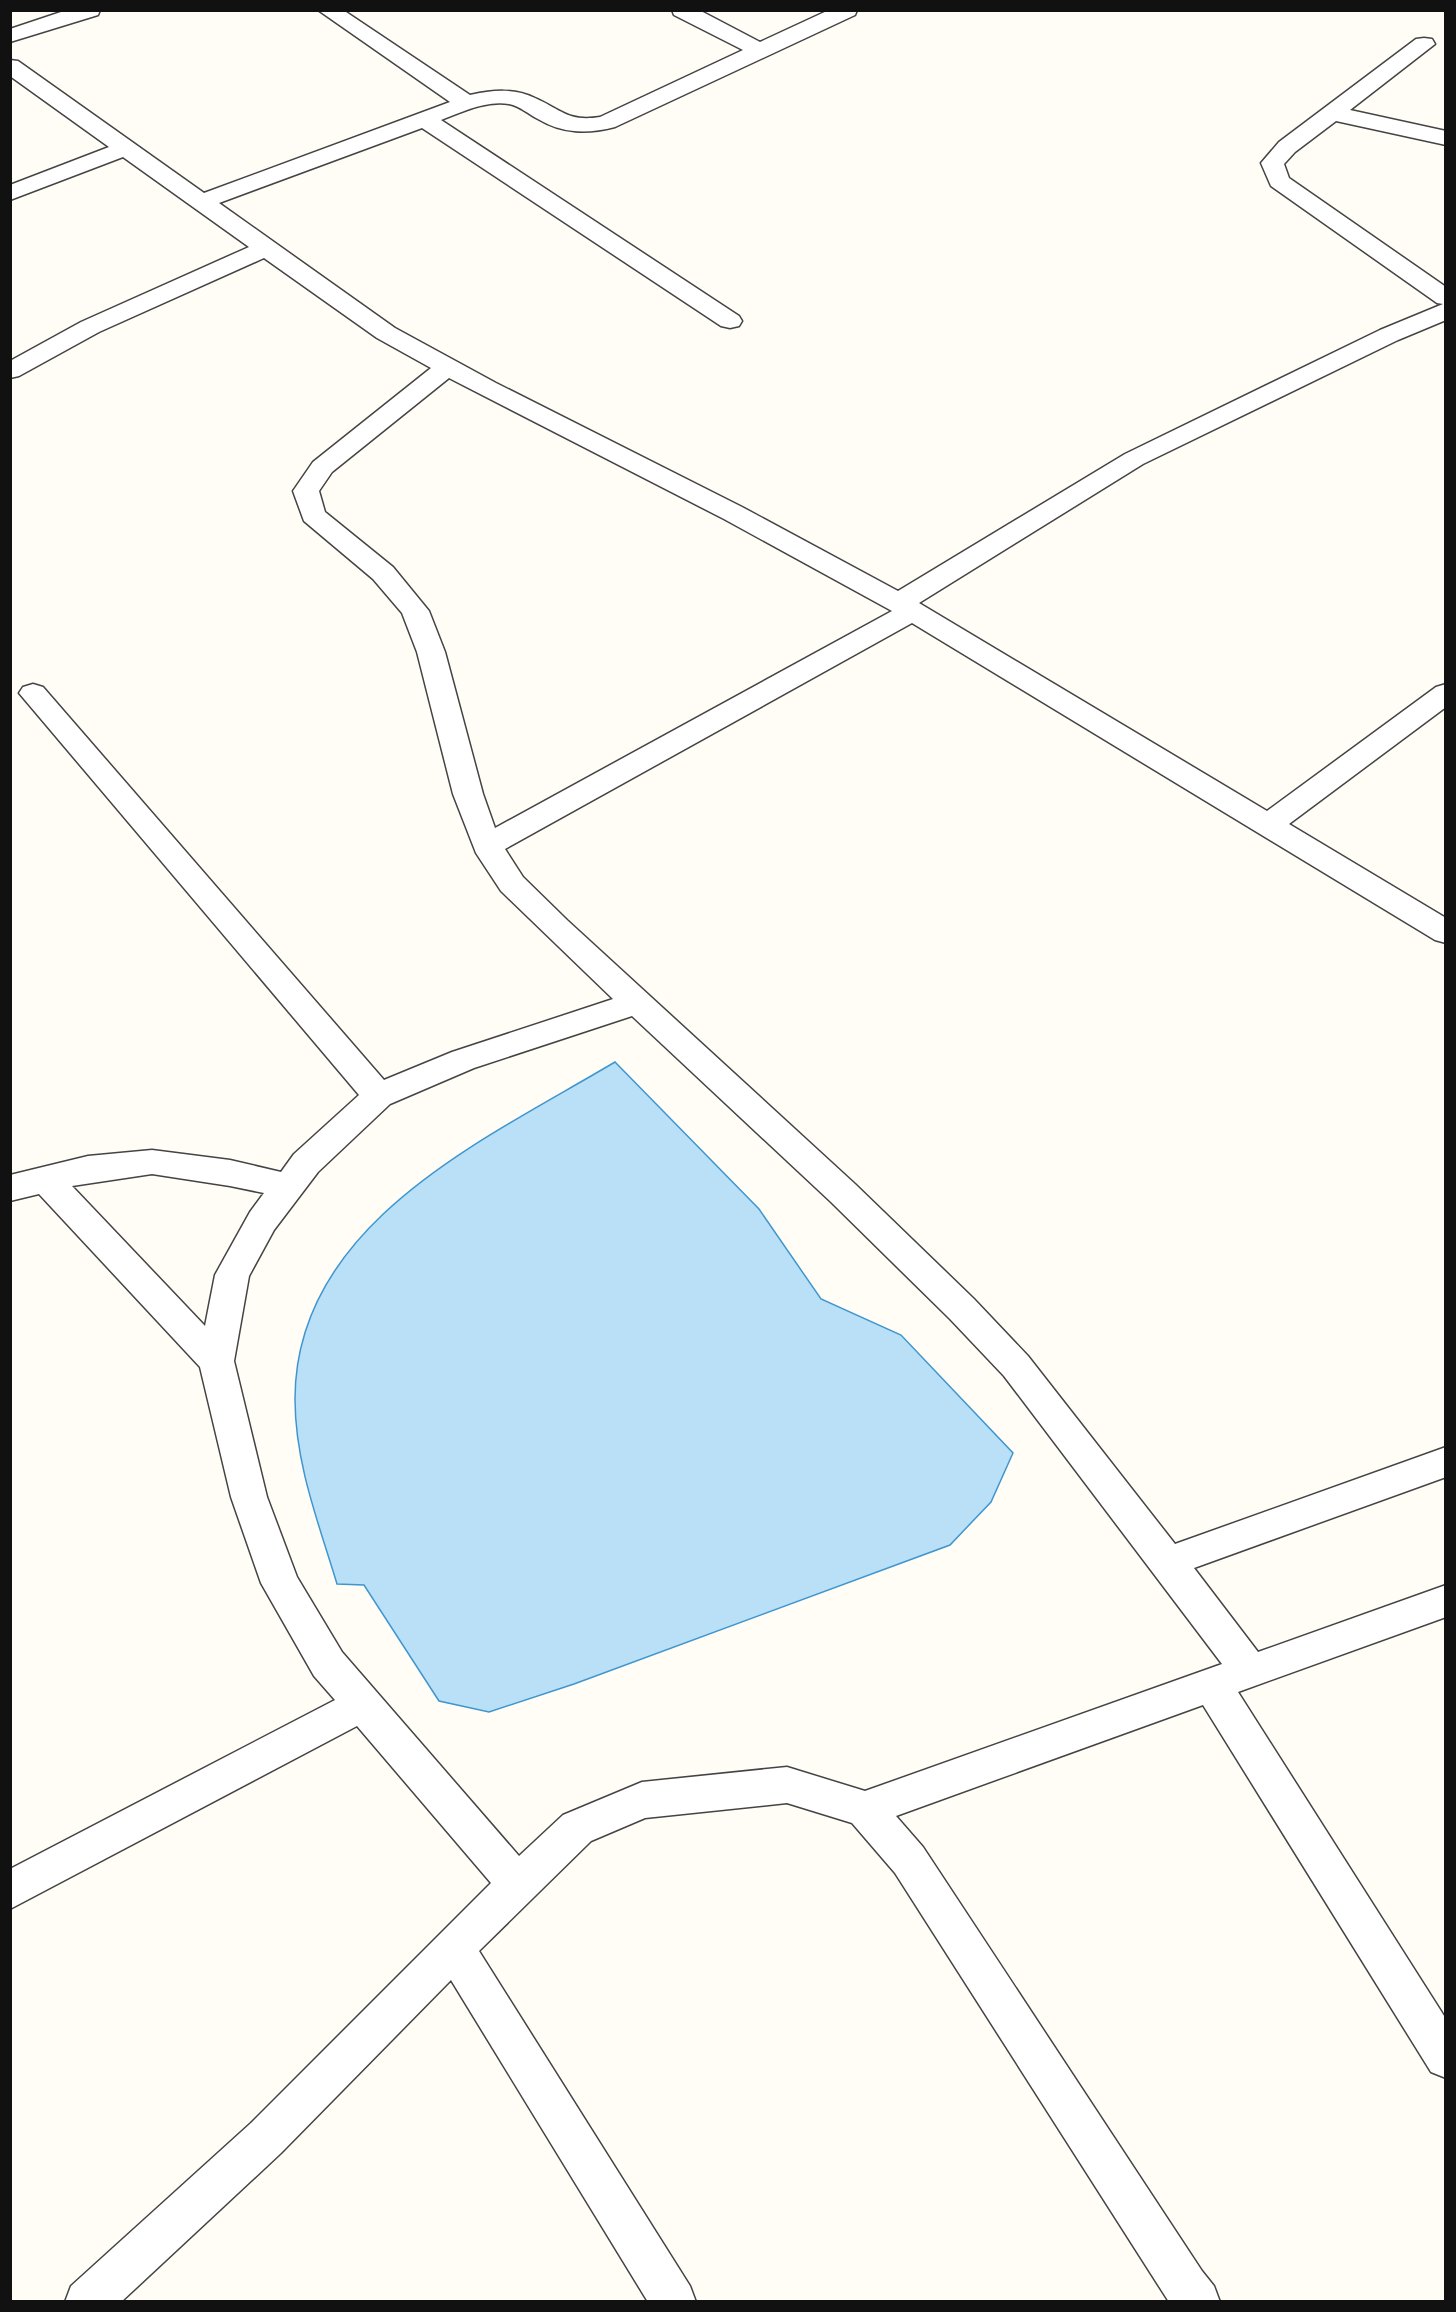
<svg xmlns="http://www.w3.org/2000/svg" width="1456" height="2312" font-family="'PT Serif',serif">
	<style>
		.water { fill: #b9e0f7; stroke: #3f96cf; stroke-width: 1.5 }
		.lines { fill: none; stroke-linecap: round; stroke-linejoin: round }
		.street-casing { stroke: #444; stroke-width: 3 }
		.street { fill: #fff; fill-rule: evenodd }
	</style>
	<rect width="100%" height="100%" fill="#fffdf5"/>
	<!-- water -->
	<path class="water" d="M615,1062L759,1209L821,1299L901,1335L1013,1453L991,1502L950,1545L574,1684L489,1712L439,1701L364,1585L337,1584C319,1524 295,1464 295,1399C295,1223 486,1139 615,1062Z"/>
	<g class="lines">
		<defs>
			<g id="street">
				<path d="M67,10H100L98,15L10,42V29Z"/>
				<path d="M318,10H343L470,95C493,90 514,88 535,98C562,110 568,122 600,117L743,50L674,15L672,10H699L760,42L829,10H857L855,15L615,127C588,134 563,134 538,119C528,114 520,106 509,104C486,100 462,112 441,120L739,316L742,321L739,326L730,328L721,326L422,128L219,203L395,328L496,383L742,507L898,591L1125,454L1380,330L1443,304L1437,303L1271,186L1261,163L1279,142L1416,39L1424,38L1432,39L1435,44L1350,110L1446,131V145L1336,121L1295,152L1284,164L1289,178L1446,287V320L1398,340L1143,464L919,603L1267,811L1436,687L1446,684V707L1289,824L1446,918V943L1435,940L912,623L505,849L523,877L567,920L855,1184L974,1299L1028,1356L1175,1544L1446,1447V1477L1194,1568L1258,1652L1446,1585V1617L1238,1692L1446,2019V2078L1431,2072L1203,1705L896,1816L923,1847L1202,2271L1214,2286L1220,2302H1169L895,1873L852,1823L787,1803L645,1818L591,1841L479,1951L690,2286L696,2302H648L451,1980L281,2153L121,2302H65L71,2286L251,2123L491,1883L357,1726L10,1909V1869L335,1700L314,1676L261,1583L231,1497L200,1367L39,1194L10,1201V1175L88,1156L152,1150L230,1160L281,1172L294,1154L359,1095L19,693L23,687L33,684L43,687L384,1080L452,1052L613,999L501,891L476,853L453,794L417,652L402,613L373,579L304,521L293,491L313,462L431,368L377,338L264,258L99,332L19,376L10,378V361L81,322L249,247L123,157L10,200V185L109,147L10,76V60L18,61L204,193L450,102ZM449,378L724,519L892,611L495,828L483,794L445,652L429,611L393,567L325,512L319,491L332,472ZM632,1016L831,1202L950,1319L1004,1376L1222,1664L865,1791L787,1767L642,1782L563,1815L519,1856L342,1652L297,1577L267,1497L234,1361L249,1276L274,1230L318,1172L390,1104L474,1068ZM152,1174L230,1186L264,1193L250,1212L215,1275L205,1326L72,1186Z"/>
			</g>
		</defs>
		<!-- street casing -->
		<use href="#street" class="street-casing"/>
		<!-- street -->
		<use href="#street" class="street"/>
	</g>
	<!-- border -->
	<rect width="1456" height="2312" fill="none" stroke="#111111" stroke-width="24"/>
</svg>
